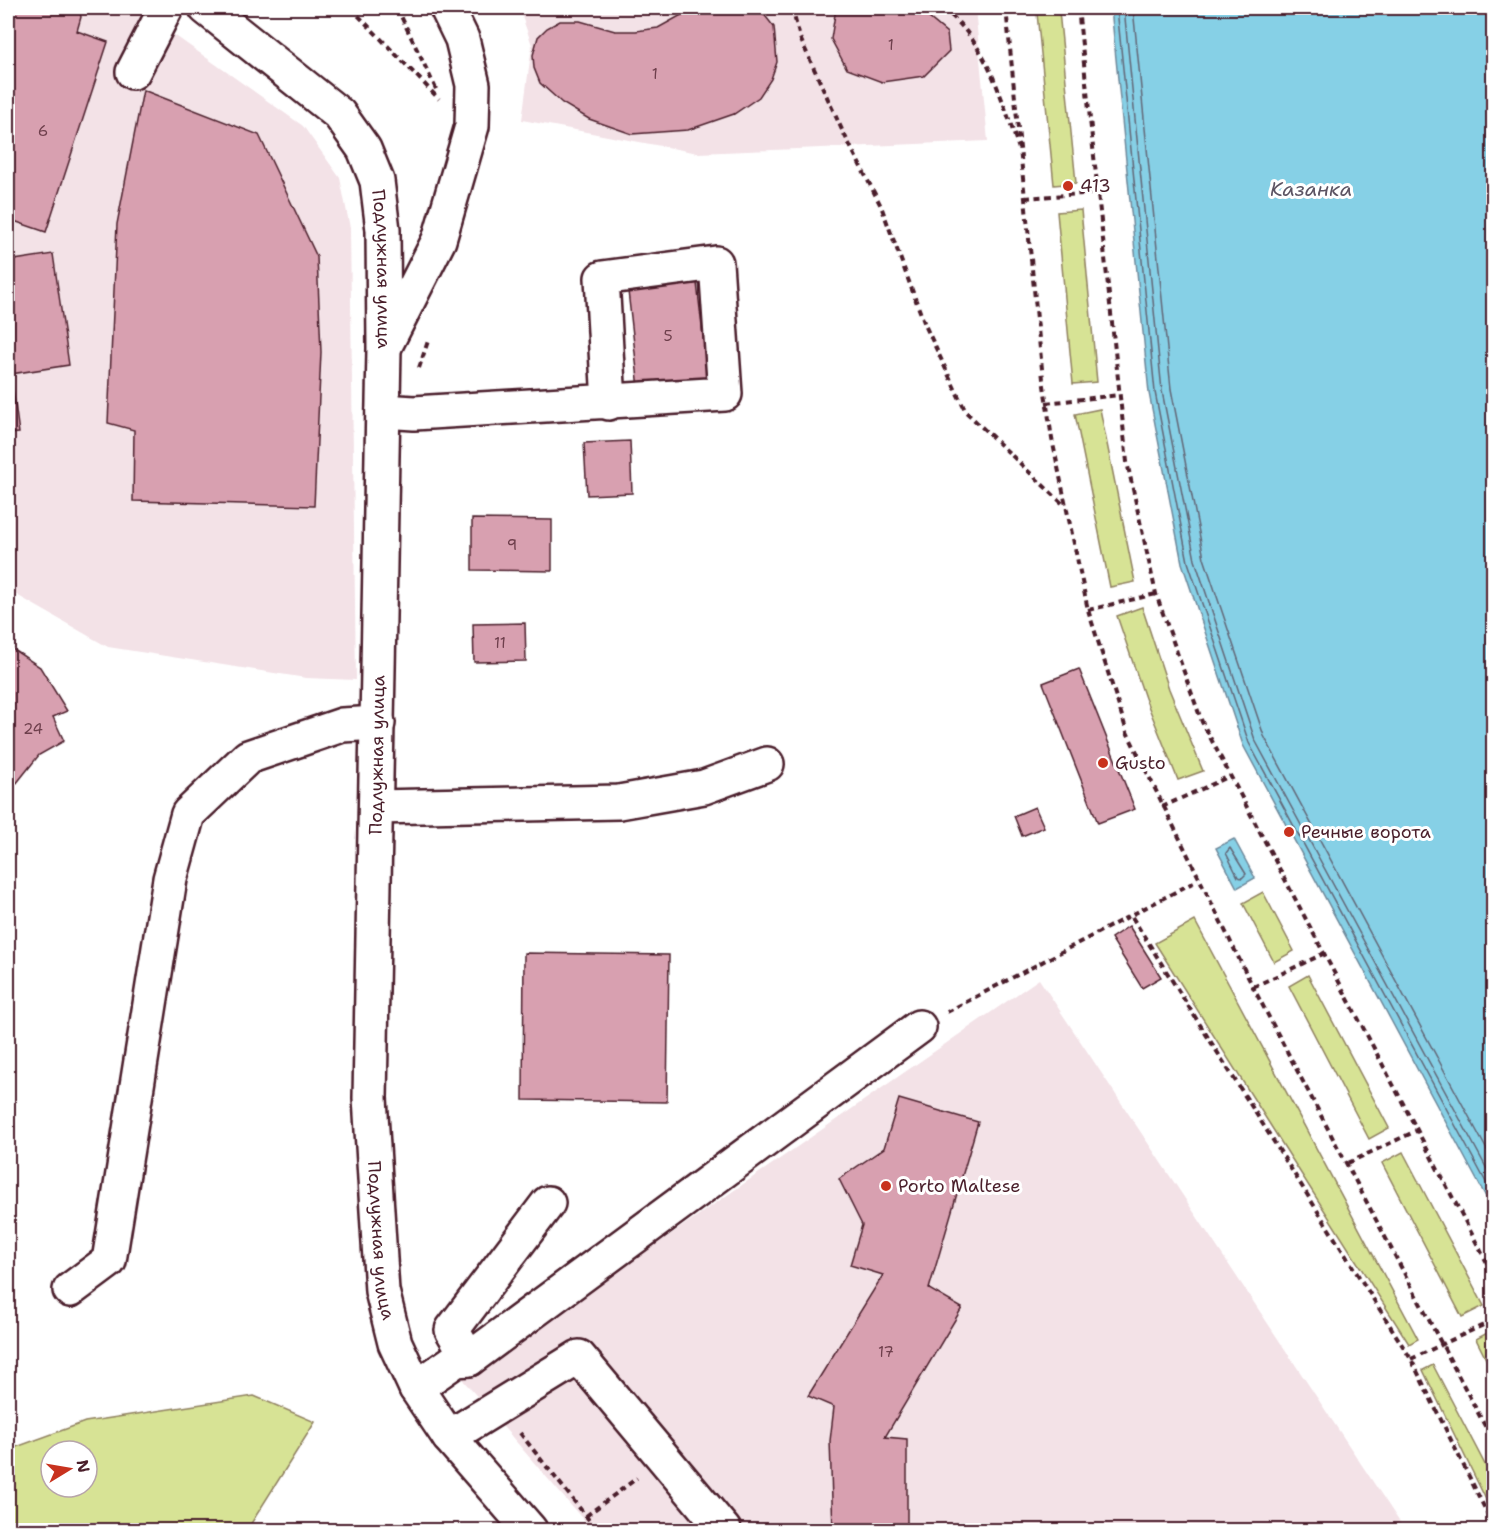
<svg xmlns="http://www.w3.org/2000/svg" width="1501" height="1538" font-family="'Shantell Sans',sans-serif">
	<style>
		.built { fill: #f3e2e7 }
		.green { fill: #d7e395; stroke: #908160; stroke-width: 1.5; fill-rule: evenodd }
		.water { fill: #86d0e6; stroke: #6e899b; stroke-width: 1.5 }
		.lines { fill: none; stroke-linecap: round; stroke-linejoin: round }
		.shore { stroke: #626676; stroke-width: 1.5 }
		.building { fill: #d8a0b0; stroke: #4a1f2b; stroke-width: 1.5 }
		.minor-casing { stroke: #4a1f2b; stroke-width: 38 }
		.path { stroke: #4a1f2b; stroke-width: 4; stroke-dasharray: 6 4.5; stroke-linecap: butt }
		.minor { stroke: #fff; stroke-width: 33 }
		.poi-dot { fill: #c8321e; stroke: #fff; stroke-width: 2 }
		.labels { text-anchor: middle; stroke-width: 6; stroke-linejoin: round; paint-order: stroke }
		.number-label { font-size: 15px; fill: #6e3f4c }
		.poi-label { font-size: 18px; fill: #4a1f2b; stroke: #fff; text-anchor: start }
		.street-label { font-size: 18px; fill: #4a1f2b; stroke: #fff }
		.water-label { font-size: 20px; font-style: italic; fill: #5c5463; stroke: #fff }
	</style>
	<rect width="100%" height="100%" fill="#fff"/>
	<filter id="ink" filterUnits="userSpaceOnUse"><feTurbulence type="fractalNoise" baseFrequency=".0167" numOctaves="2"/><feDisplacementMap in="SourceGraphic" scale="12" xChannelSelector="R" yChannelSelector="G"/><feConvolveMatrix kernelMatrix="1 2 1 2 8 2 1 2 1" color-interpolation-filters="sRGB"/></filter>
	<g filter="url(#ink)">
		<!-- built -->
		<g class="built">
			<path d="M8,8H136L303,126L340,178L350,228L356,680L306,678L108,647L8,590Z"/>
			<path d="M519,8H975L988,141L698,153L522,120L532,45Z"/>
			<path d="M1039,979L1405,1530H592L462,1379Z"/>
		</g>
		<!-- green -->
		<g class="green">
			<path d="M1059,11L1076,183L1054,185L1037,13Z"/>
			<path d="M1081,210L1097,382L1073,384L1057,212Z"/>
			<path d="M1100,409L1135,582L1110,587L1075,414Z"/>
			<path d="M1142,607L1169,689L1203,771L1178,780L1145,698L1117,616Z"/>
			<path d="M1263,892L1294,951L1274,962L1243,903Z"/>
			<path d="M1195,921L1418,1339L1409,1344L1155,943Z"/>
			<path d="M1308,975L1389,1128L1369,1139L1289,986Z"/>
			<path d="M1403,1152L1484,1306L1462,1317L1382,1163Z"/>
			<path d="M1493,1330V1373L1476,1339Z"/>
			<path d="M1433,1365L1493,1480V1514L1423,1370Z"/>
			<path d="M254,1396L315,1422L247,1530H8V1450L85,1422ZM51,1451H87V1487H51Z"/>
		</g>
		<!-- water -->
		<g class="water">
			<path d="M1111,8H1493V1210L1243,745L1182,563L1149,393Z"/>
			<path d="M1234,839L1255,878L1237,888L1216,848Z"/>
		</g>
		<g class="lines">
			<!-- shore -->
			<g class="shore">
				<path d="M1117,8L1155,392L1188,562L1249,743L1494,1197"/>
				<path d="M1124,8L1162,391L1195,560L1255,740L1494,1182"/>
				<path d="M1133,8L1171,389L1204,558L1264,736L1494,1163"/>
				<path d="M1230,848L1246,874L1242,878L1238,877L1226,853Z"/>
			</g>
		</g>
		<!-- building -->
		<g class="building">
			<path d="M8,8H79L81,17L77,31L108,42L46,232L8,219Z"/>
			<path d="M694,8H759L774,27L777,62L771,79L759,97L734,114L688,130L632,134L589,119L562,103L540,83L534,68L533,55L538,37L547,28L560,21H580L615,31H636L658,28Z"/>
			<path d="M836,8H917L947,33L949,51L924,76L882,82L847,69L831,39Z"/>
			<path d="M143,90L259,135L317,257L321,352L314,506L133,501L134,430L108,423L117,224Z"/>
			<path d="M53,254L69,365L11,374L19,433L8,434V261Z"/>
			<path d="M697,283L708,380L639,388L628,291Z"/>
			<path d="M630,441L632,493L587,495L584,443Z"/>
			<path d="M472,519L552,520V571L472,570Z"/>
			<path d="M525,623L526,661L474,662L473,624Z"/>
			<path d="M8,646L40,667L67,711L53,717L64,741L39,755L8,794Z"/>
			<path d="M1079,669L1135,809L1098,823L1043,683Z"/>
			<path d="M1035,807L1044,827L1022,836L1014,816Z"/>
			<path d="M1129,926L1161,977L1142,988L1111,938Z"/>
			<path d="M524,953L669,955L667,1102L523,1100Z"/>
			<path d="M899,1099L978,1122L929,1289L962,1308L885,1437L907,1439V1530H833L830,1441L834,1407L808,1396L883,1275L850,1265L862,1225L839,1179L884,1148Z"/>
		</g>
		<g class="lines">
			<defs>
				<g id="minor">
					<path id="s1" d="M206,8L339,114L364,149L377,181L383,230L384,348L370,1098L382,1291L395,1343L416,1388L449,1437L530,1530"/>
					<path d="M133,72L166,8"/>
					<path d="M386,344L439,240L472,126L473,85L462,39L447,8"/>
					<path d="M383,411L414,413L725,394L716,263L602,278L609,403"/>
					<path d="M376,807L619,802L704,787L767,764"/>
					<path d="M70,1290L109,1261L170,879L188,814L248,757L342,725L378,723"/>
					<path d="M469,1359L452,1330L548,1203"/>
					<path d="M416,1388L456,1360L469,1359L919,1027"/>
					<path d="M449,1437L579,1357L724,1530"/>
				</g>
			</defs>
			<!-- minor casing -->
			<use href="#minor" class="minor-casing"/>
			<!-- path -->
			<g class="path">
				<path d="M351,8L439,99"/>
				<path d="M397,8L437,91"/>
				<path d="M792,8L800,38L843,132L881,206L925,325L966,412L1065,506"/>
				<path d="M943,8C987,44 1001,96 1019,149"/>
				<path d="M1006,8L1043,379L1052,439L1088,610L1127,732L1253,987L1494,1443"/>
				<path d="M1078,8L1127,462L1156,594L1202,722L1494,1276"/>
				<path d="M1025,198L1096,193"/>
				<path d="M419,368L428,341"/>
				<path d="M1046,403L1119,395"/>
				<path d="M1088,610L1156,594"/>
				<path d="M1162,807L1230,776"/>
				<path d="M1132,917L1411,1359L1494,1527"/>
				<path d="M1253,987L1323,954"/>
				<path d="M947,1012L1198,880"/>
				<path d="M1348,1163L1418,1130"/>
				<path d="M1411,1359L1494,1320"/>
				<path d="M520,1433L597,1530"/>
				<path d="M586,1516L637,1478"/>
			</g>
			<!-- minor -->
			<use href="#minor" class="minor"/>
		</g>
	</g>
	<!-- markers -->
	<g class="poi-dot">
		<circle cx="1068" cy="186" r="6"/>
		<circle cx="1103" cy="763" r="6"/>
		<circle cx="1289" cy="832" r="6"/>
		<circle cx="886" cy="1186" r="6"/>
	</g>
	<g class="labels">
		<!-- number labels -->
		<g class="number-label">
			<text x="891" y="50">1</text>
			<text x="655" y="79">1</text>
			<text x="43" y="136">6</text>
			<text x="668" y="341">5</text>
			<text x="512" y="550">9</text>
			<text x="500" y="648">11</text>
			<text x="33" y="734">24</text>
			<text x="886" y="1357">17</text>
		</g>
		<!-- poi labels -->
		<g class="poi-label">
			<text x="1080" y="192">413</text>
			<text x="1115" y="769">Gusto</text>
			<text x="1301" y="838">Речные ворота</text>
			<text x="898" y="1192">Porto Maltese</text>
		</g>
		<!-- street labels -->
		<g class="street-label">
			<text dy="6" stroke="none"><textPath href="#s1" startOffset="336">Подлужная улица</textPath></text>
			<text transform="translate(377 755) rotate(-89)" y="6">Подлужная улица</text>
			<text dy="6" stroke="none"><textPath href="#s1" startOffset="1308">Подлужная улица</textPath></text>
		</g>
		<!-- water labels -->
		<g class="water-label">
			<text x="1311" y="196">Казанка</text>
		</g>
	</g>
	<!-- margin -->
	<rect width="1501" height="1538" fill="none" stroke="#fff" stroke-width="30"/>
	<rect x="15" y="15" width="1471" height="1508" fill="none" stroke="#4a1f2b" stroke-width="2" filter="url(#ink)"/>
	<!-- north arrow -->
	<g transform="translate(69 1469) rotate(79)"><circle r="28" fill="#ffffff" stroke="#b7a5aa" stroke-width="1.5"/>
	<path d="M0-4.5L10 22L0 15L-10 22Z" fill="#c8321e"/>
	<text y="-9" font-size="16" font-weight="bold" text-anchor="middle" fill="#4a1f2b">N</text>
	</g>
</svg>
